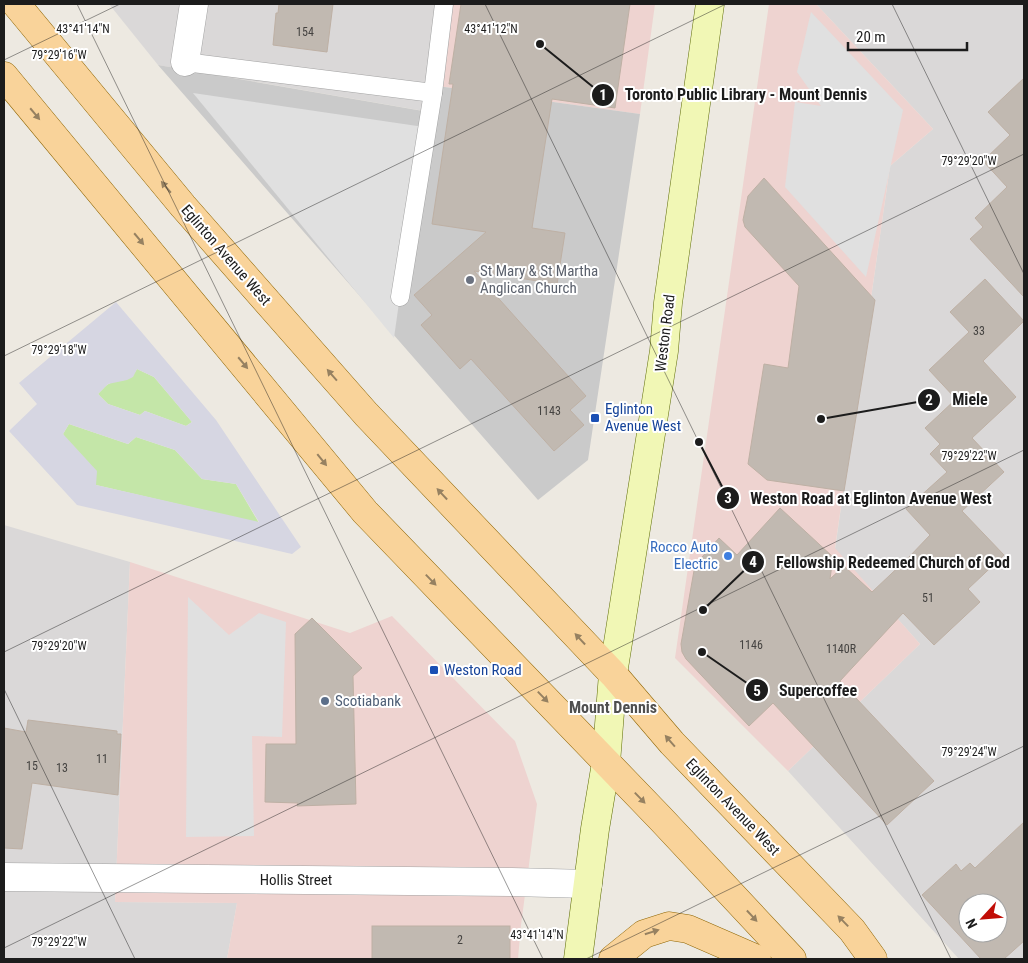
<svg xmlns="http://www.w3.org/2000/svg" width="1028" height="963" font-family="'Roboto Condensed',sans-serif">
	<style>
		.residential { fill: #dad8d8; fill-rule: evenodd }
		.commercial { fill: #eed3d0 }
		.religious { fill: #cacaca }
		.grass { fill: #c4e6a8 }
		.parking { fill: #e0e0e0 }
		.plaza { fill: #d6d6e2; fill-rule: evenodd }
		.building { fill: #c1b9b1; stroke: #beb0a4; fill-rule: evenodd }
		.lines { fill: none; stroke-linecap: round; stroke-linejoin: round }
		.service-casing { stroke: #a3a3a3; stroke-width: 19 }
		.minor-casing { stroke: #a3a3a3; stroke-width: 29 }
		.secondary-casing { stroke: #5f6d08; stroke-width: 29 }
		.primary-casing { stroke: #8f6604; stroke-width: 29 }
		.service { stroke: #fff; stroke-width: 18 }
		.minor { stroke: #fff; stroke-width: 28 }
		.secondary { stroke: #f1f7b5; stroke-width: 28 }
		.primary { stroke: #f9d39a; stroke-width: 28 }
		.oneway { fill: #968161 }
		.ticks { fill: none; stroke: #1c1c1c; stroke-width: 1; stroke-opacity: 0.45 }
		.worship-dot { fill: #6b7280; stroke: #fff; stroke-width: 2 }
		.transit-dot { fill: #1a4fb4; stroke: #fff; stroke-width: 2 }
		.shop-dot { fill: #3f7fe0; stroke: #fff; stroke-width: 2 }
		.service-dot { fill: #5c6f8a; stroke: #fff; stroke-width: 2 }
		.labels { text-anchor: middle; stroke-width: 4; stroke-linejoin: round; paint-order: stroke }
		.number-label { font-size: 12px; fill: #454341 }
		.street-label { font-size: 15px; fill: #1c1c1c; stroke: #fff }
		.worship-label { font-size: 15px; fill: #5b616d; stroke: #fff; text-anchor: start }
		.transit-label { font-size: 15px; fill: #164399; stroke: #fff; text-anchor: start }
		.shop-label { font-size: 15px; fill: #366cbe; stroke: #fff; text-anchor: end }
		.service-label { font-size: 15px; fill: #4e5e75; stroke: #fff; text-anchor: start }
		.neighbourhood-label { font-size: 16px; font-weight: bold; fill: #4f4f4f; stroke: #fff }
		.ticks-label { font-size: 12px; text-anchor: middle; fill: #1c1c1c; stroke: #fff; stroke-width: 4; stroke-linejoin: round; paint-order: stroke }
		.leader { fill: none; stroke: #1c1c1c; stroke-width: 2 }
		.callout-dot { fill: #1c1c1c; stroke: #fff; stroke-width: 2 }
		.mark-label { font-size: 15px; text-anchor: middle; font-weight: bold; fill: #fff }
		.callout-label { font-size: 16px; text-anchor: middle; font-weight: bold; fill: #1c1c1c; stroke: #fff; stroke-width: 4; stroke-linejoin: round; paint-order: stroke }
	</style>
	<rect width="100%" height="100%" fill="#ede9e1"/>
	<!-- residential -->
	<g class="residential">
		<path d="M109,4H442L424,111L158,65Z"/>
		<path d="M816,4H1024V959H959L788,771L920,644L835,549L890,166L933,129ZM968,903H998V933H968Z"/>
		<path d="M4,525L130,562L115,902L237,903L227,959H4Z"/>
	</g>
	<!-- commercial -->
	<g class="commercial">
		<path d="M442,4H655L640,114L430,85Z"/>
		<path d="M769,4H816L933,129L890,166L835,548L920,644L788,771L675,658Z"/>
		<path d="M130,562L350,633L392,616L515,741L537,804L521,925L518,959H227L237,903L115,902Z"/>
	</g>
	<!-- religious -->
	<path class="religious" d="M158,65L423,111L430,85L640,114L588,460L538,500Z"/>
	<!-- grass -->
	<g class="grass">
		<path d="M137,369L154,377L192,422L186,426L145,411L140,415L108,404L98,394C101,391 104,387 107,385C119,377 127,386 137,369Z"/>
		<path d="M69,424L128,444L136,437L175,450L202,479L236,484L259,523L96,485L63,434Z"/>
	</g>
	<!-- parking -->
	<g class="parking">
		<path d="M811,12L903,110L866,277L785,187L795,102L821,106L797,72Z"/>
		<path d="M193,93L424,127L394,338Z"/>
		<path d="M188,597L229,635L259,613L286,622L282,737L252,736L254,836L186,837Z"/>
	</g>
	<!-- plaza -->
	<path class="plaza" d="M116,302L216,420L301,547L292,554L77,505L9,431L37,404L19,383ZM137,369L154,377L192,422L186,426L145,411L140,415L108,404L98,394L108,384L127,380L133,377ZM69,424L128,444L136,437L175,450L202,479L236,484L259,522L96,485L97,471L63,434Z"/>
	<!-- building -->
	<g class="building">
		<path d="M279,4H333L327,52L273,45L276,13H278Z"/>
		<path d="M461,4H630L615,108L552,99L532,228L565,233L557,284L474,271L586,396L570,410L584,425L554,451L471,359L460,369L421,325L432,315L414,295L486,232L432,224L453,84H449Z"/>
		<path d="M1024,78V297L970,239L983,227L975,218L1007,187L983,161L1010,135L988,112Z"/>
		<path d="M764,178L875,300L844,491L767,480L748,464L764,364L788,368L799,286L745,227L743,220L748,196Z"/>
		<path d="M985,279L1024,321L983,361L1016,397L972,438L1004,472L962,511L1004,555L968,589L980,602L934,645L903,613L840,681L934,781L887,825L773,703L749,726L686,659L682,652L681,644L695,565L719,538L737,555L780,508L833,557L830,579L844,566L872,592L909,557L930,535L906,509L947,472L930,454L940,444L925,428L956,399L929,370L969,332L950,312Z"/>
		<path d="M312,618L362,668L353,676L356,804L297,806L298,803L265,802L266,744H296L295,634Z"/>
		<path d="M28,720L117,731V734H121L118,795L32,783L22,849L4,848V728L26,732Z"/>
		<path d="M1024,822V941L1004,959H981L922,895L956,864L961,871L970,863L975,868ZM968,903H998V933H968Z"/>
		<rect x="372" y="926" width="138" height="33"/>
	</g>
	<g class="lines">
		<defs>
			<g id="service">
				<path d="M185,62L433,93L444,4"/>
				<path d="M400,297L433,93"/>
			</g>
			<g id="minor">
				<path d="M185,62L194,4"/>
				<path d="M4,877L512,882L588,884"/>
			</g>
			<path id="secondary" d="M578,959L595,829L606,763L613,674L620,630L664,351L668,303L710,4"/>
			<g id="primary">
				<path d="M16,4L183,206L366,414L613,674L672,743L852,930L873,959"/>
				<path d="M4,76L365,512L661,819L792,959"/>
				<path d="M613,959L644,934L669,926L688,929L757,959"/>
			</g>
		</defs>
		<!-- service casing -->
		<use href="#service" class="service-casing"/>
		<!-- minor casing -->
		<use href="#minor" class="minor-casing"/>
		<!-- secondary casing -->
		<use href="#secondary" class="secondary-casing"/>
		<!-- primary casing -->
		<use href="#primary" class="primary-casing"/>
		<!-- service -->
		<use href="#service" class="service"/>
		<!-- minor -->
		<use href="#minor" class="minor"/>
		<!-- secondary -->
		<use href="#secondary" class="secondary"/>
		<!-- primary -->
		<use href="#primary" class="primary"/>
	</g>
	<!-- one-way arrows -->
	<defs><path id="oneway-solid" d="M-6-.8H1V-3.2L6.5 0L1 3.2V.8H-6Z" transform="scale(1.25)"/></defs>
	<g class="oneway">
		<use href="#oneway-solid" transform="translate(35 114) rotate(50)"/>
		<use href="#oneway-solid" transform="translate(166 187) rotate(-130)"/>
		<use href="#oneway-solid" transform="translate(139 239) rotate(50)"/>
		<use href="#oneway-solid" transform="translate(243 363) rotate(50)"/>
		<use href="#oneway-solid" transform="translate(332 375) rotate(-131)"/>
		<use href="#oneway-solid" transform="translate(322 460) rotate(51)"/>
		<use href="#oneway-solid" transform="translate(442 494) rotate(-133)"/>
		<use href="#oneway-solid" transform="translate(431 580) rotate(46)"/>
		<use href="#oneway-solid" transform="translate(580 639) rotate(-133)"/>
		<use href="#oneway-solid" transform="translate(543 697) rotate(46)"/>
		<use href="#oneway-solid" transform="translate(670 741) rotate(-131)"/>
		<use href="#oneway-solid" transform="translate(640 798) rotate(46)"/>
		<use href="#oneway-solid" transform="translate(752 916) rotate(47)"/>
		<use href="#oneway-solid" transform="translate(843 921) rotate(-134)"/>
		<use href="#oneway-solid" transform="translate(652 932) rotate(-17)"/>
	</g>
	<!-- ticks -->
	<path class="ticks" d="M77,4L543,959M485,4L951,959M892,4L1024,274M4,60L120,4M4,356L726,4M4,652L1024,154M4,689L135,959M4,948L1024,450M586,959L1024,746"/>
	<!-- markers -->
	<circle class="worship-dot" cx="470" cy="280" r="5"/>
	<g class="transit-dot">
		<rect x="590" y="413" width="10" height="10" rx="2.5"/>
		<rect x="429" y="665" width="10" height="10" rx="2.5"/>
	</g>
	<circle class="shop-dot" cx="728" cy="556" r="5"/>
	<circle class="service-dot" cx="325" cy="701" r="5"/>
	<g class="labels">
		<!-- number labels -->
		<g class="number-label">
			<text x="305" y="36">154</text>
			<text x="979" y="335">33</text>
			<text x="549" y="415">1143</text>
			<text x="928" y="602">51</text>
			<text x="751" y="649">1146</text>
			<text x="841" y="653">1140R</text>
			<text x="102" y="763">11</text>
			<text x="32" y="770">15</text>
			<text x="62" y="772">13</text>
			<text x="460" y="944">2</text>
		</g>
		<!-- street labels -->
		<g class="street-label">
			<text transform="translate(226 255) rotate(49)" y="5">Eglinton Avenue West</text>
			<text transform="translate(665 333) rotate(-83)" y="5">Weston Road</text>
			<text transform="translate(733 807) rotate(46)" y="5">Eglinton Avenue West</text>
			<text x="296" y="885">Hollis Street</text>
		</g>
		<!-- worship labels -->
		<g class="worship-label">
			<text x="480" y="276">St Mary &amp; St Martha<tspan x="480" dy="17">Anglican Church</tspan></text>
		</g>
		<!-- transit labels -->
		<g class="transit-label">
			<text x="605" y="414">Eglinton<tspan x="605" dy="17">Avenue West</tspan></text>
			<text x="444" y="675">Weston Road</text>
		</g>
		<!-- shop labels -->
		<g class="shop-label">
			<text x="718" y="552">Rocco Auto<tspan x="718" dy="17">Electric</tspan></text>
		</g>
		<!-- service labels -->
		<g class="service-label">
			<text x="335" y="706">Scotiabank</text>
		</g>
		<!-- neighbourhood labels -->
		<g class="neighbourhood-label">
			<text x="613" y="713">Mount Dennis</text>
		</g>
	</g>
	<g class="ticks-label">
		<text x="83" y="33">43°41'14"N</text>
		<text x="491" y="33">43°41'12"N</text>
		<text x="59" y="59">79°29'16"W</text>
		<text x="969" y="165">79°29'20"W</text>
		<text x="59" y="354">79°29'18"W</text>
		<text x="969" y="460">79°29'22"W</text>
		<text x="59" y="650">79°29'20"W</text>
		<text x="969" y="756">79°29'24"W</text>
		<text x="537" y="939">43°41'14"N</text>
		<text x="59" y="946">79°29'22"W</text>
	</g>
	<!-- callouts -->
	<path class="leader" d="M540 44L603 95M821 419L929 400M699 442L728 498M703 610L753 562M702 652L757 690"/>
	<g class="callout-dot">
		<circle cx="540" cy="44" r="5"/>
		<circle cx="821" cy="419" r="5"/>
		<circle cx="699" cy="442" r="5"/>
		<circle cx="703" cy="610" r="5"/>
		<circle cx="702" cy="652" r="5"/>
		<circle cx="603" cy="95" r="12"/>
		<circle cx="929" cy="400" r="12"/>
		<circle cx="728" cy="498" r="12"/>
		<circle cx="753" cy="562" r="12"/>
		<circle cx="757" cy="690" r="12"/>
	</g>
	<g class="mark-label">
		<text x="603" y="100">1</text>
		<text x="929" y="405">2</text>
		<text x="728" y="503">3</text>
		<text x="753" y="567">4</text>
		<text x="757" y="696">5</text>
	</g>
	<g class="callout-label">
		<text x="746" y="100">Toronto Public Library - Mount Dennis</text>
		<text x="970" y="405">Miele</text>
		<text x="871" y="504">Weston Road at Eglinton Avenue West</text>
		<text x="893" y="568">Fellowship Redeemed Church of God</text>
		<text x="818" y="696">Supercoffee</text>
	</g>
	<!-- border -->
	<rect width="1028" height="963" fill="none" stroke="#1c1c1c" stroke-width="10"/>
	<!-- north arrow -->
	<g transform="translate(983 918) rotate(244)"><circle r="24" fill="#ffffff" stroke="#a4a4a4"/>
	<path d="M0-4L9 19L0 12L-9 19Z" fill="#c10d06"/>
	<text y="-8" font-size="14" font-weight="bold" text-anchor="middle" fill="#1c1c1c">N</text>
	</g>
	<!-- scale -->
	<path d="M848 42v8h119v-8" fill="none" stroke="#1c1c1c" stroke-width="2.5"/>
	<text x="856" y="42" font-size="15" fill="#1c1c1c" stroke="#ffffff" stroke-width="4" paint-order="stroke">20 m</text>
</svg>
